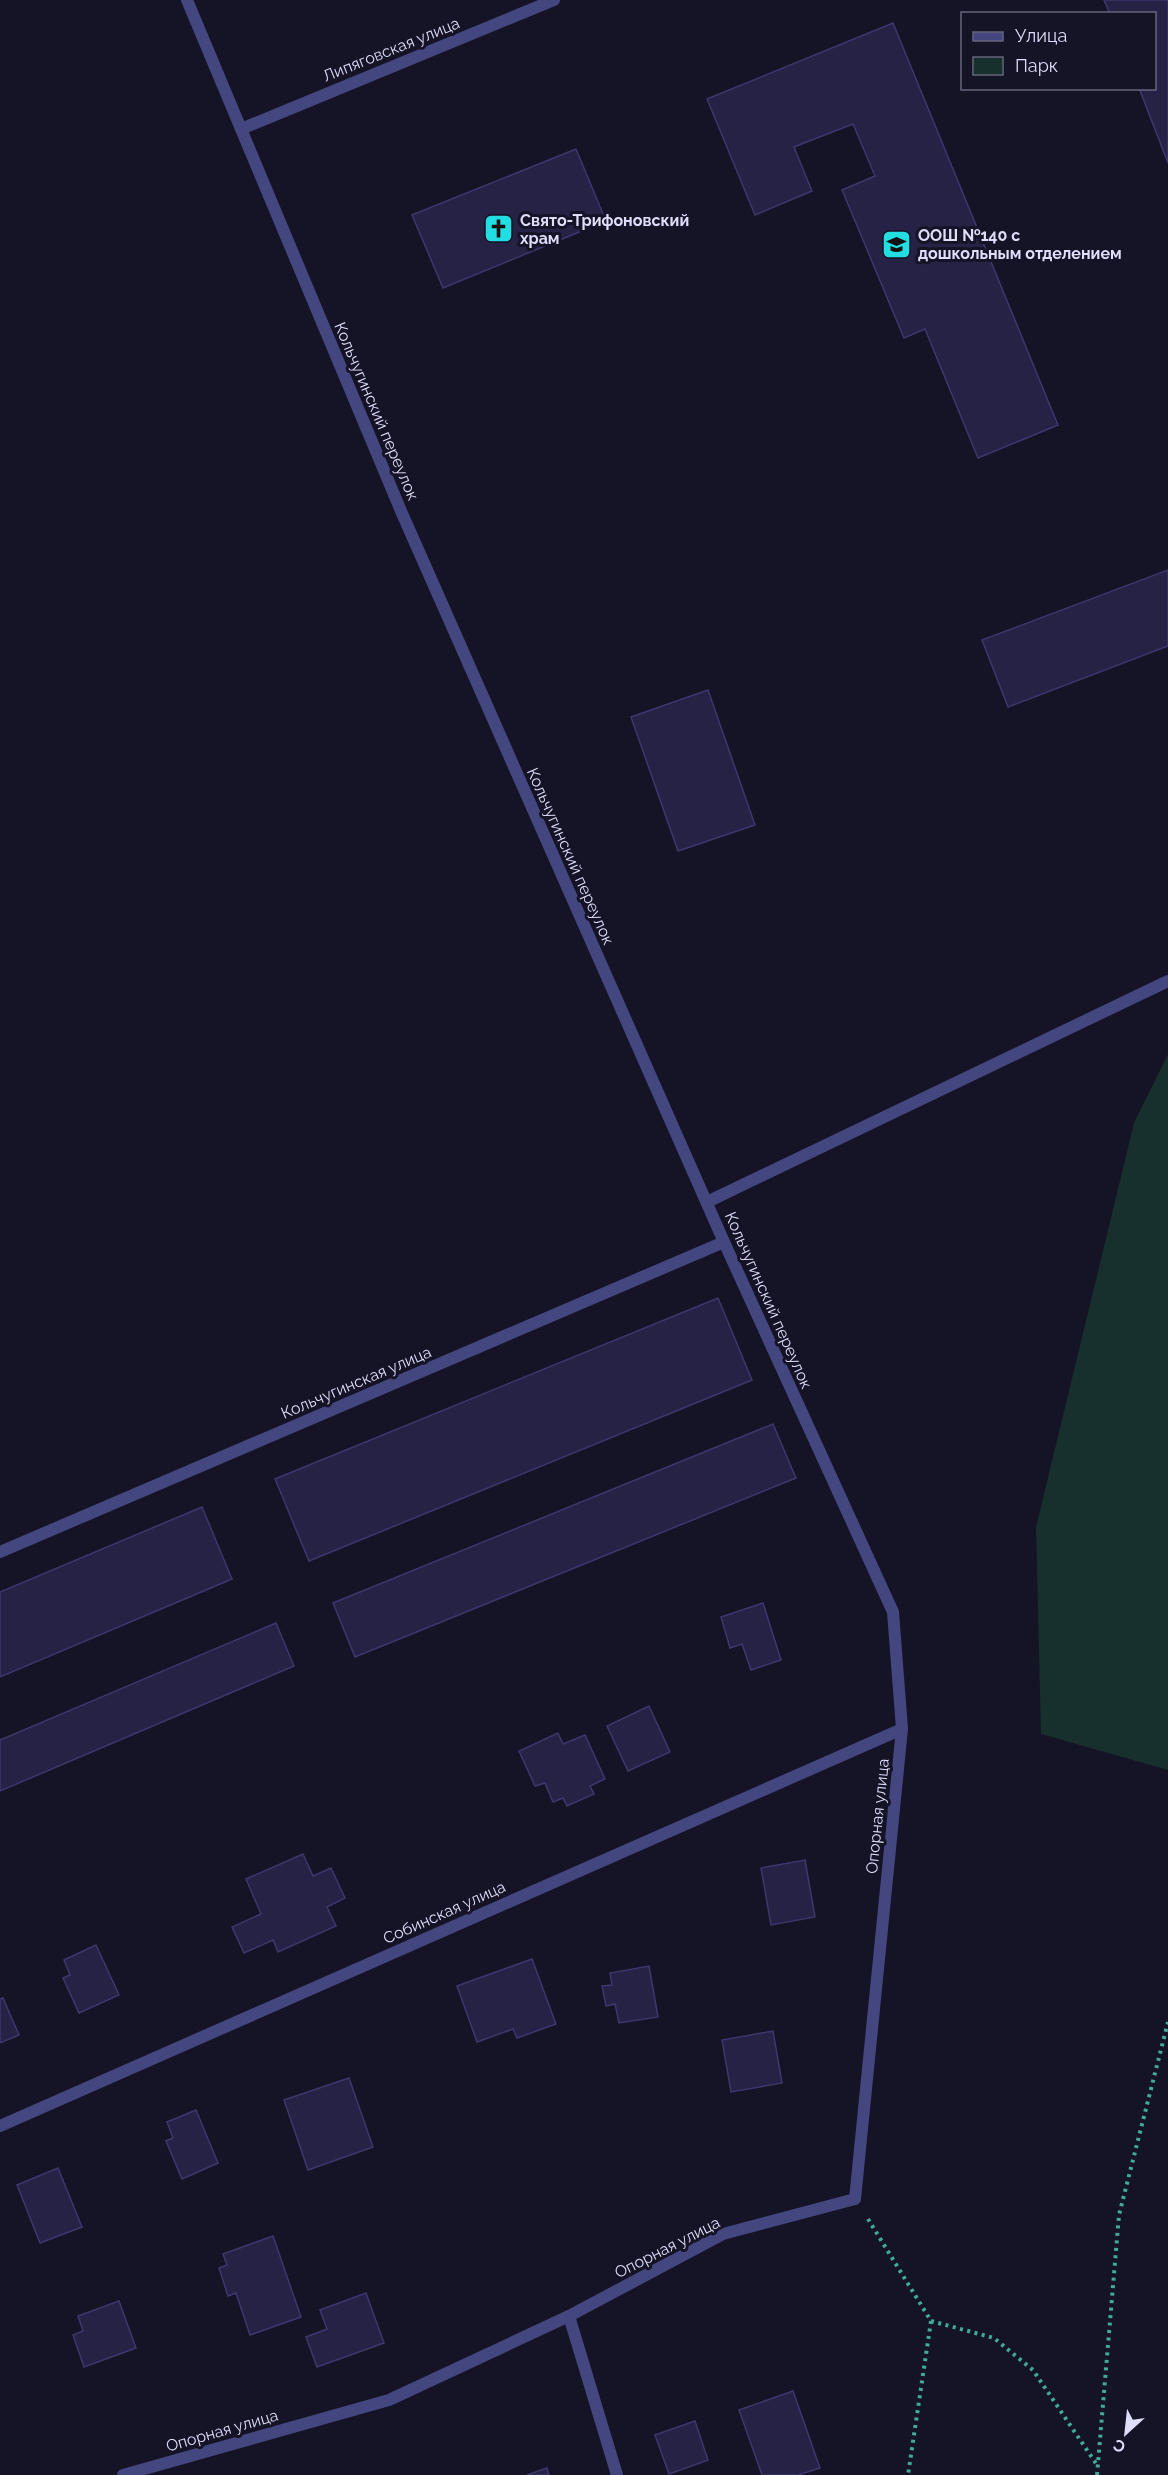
<svg xmlns="http://www.w3.org/2000/svg" width="1168" height="2475" font-family="Raleway,sans-serif">
	<style>
		.green { fill: #172f2d }
		.building { fill: #262245; stroke: #3d376e; stroke-width: 1.5 }
		.lines { fill: none; stroke-linecap: round; stroke-linejoin: round }
		.path { stroke: #40ab9c; stroke-width: 4; stroke-dasharray: 3 4.5; stroke-linecap: butt }
		.service { stroke: #44477f; stroke-width: 12 }
		.minor { stroke: #44477f; stroke-width: 12 }
		.labels { text-anchor: middle; stroke-width: 6; stroke-linejoin: round; paint-order: stroke }
		.street-label { font-size: 16px; fill: #deddfa; stroke: #151326 }
		.poi-label { font-size: 16px; font-weight: bold; fill: #deddfa; stroke: #151326; text-anchor: start }
	</style>
	<rect width="100%" height="100%" fill="#151326"/>
	<!-- green -->
	<path class="green" d="M1168,1054V1770L1041,1734L1036,1527L1134,1123Z"/>
	<!-- building -->
	<g class="building">
		<path d="M1104,0H1168V163L1139,88H1154V14H1110Z"/>
		<path d="M893,23L1058,425L978,458L925,329L904,338L842,190L875,176L853,124L794,147L812,191L755,215L707,99Z"/>
		<path d="M576,149L606,221L443,288L412,215Z"/>
		<path d="M1168,570V646L1008,707L982,640Z"/>
		<path d="M708,690L755,825L678,851L631,717Z"/>
		<path d="M718,1298L752,1380L309,1561L275,1479Z"/>
		<path d="M773,1424L796,1478L355,1657L333,1603Z"/>
		<path d="M202,1507L232,1579L0,1677V1592Z"/>
		<path d="M763,1603L781,1660L751,1670L742,1644L730,1648L721,1617Z"/>
		<path d="M276,1623L294,1666L0,1791V1740Z"/>
		<path d="M649,1706L670,1752L628,1771L607,1726Z"/>
		<path d="M558,1733L563,1744L585,1735L605,1779L590,1786L594,1794L567,1806L563,1798L553,1802L545,1783L535,1786L519,1751Z"/>
		<path d="M303,1854L313,1876L331,1868L345,1898L327,1907L336,1926L278,1952L273,1940L244,1953L232,1927L261,1914L246,1879Z"/>
		<path d="M805,1860L815,1917L771,1925L761,1868Z"/>
		<path d="M96,1945L119,1995L79,2013L63,1978L70,1975L64,1960Z"/>
		<path d="M532,1959L556,2024L517,2038L513,2029L477,2042L457,1986Z"/>
		<path d="M649,1966L658,2017L619,2023L615,2004L606,2006L602,1986L612,1985L610,1973Z"/>
		<path d="M3,1998L19,2035L0,2043V1999Z"/>
		<path d="M773,2031L782,2083L731,2092L722,2040Z"/>
		<path d="M349,2078L373,2147L308,2170L284,2100Z"/>
		<path d="M196,2110L218,2163L182,2179L166,2141L173,2138L167,2122Z"/>
		<path d="M58,2168L82,2227L40,2243L17,2185Z"/>
		<path d="M273,2236L301,2317L250,2335L236,2293L228,2296L219,2268L227,2265L223,2254Z"/>
		<path d="M366,2293L384,2343L317,2367L306,2337L327,2329L320,2310Z"/>
		<path d="M119,2301L136,2348L84,2367L73,2335L83,2331L78,2316Z"/>
		<path d="M793,2391L820,2468L798,2475H762L739,2410Z"/>
		<path d="M695,2421L708,2460L669,2474L655,2435Z"/>
		<path d="M547,2468L549,2475H527Z"/>
	</g>
	<g class="lines">
		<!-- path -->
		<g class="path">
			<path d="M868,2219L931,2321L908,2475"/>
			<path d="M931,2321L994,2338L1033,2370L1097,2465"/>
			<path d="M1097,2475L1119,2215L1168,2022"/>
		</g>
		<!-- service -->
		<path class="service" d="M707,1202L1168,981"/>
		<!-- minor -->
		<g class="minor">
			<path d="M241,129L554,0"/>
			<path d="M0,1552L724,1242"/>
			<path d="M0,2126L902,1729"/>
			<path d="M569,2316L617,2475"/>
			<path d="M123,2475L389,2400L569,2316L723,2234L855,2199L902,1729L893,1612L724,1242L401,511L187,0"/>
		</g>
	</g>
	<!-- icons -->
	<defs>
		<symbol id="church-square" viewBox="-11 -11 22 22"><rect x="-9" y="-9" width="18" height="18" rx="4" fill="#22dee2" stroke="#151326"/><path d="M-1.2-6h2.4v3.5h3.3v2.4h-3.3V6h-2.4V-.1h-3.3v-2.4h3.3Z" fill="#111"/></symbol>
		<symbol id="school-square" viewBox="-11 -11 22 22"><rect x="-9" y="-9" width="18" height="18" rx="4" fill="#22dee2" stroke="#151326"/><path d="M0-5L7-2L0 1L-7-2ZM-4 1L0 2.5L4 1V4Q0 6-4 4Z" fill="#111"/></symbol>
	</defs>
	<g fill-rule="evenodd">
		<use href="#church-square" x="482" y="212" width="33" height="33"/>
		<use href="#school-square" x="880" y="228" width="33" height="33"/>
	</g>
	<g class="labels">
		<!-- street labels -->
		<g class="street-label">
			<text transform="translate(391 49) rotate(-22)" y="6">Липяговская улица</text>
			<text transform="translate(377 411) rotate(67)" y="6">Кольчугинский переулок</text>
			<text transform="translate(571 856) rotate(66)" y="6">Кольчугинский переулок</text>
			<text transform="translate(769 1300) rotate(66)" y="6">Кольчугинский переулок</text>
			<text transform="translate(356 1382) rotate(-23)" y="6">Кольчугинская улица</text>
			<text transform="translate(877 1816) rotate(-84)" y="6">Опорная улица</text>
			<text transform="translate(444 1912) rotate(-24)" y="6">Собинская улица</text>
			<text transform="translate(667 2247) rotate(-27)" y="6">Опорная улица</text>
			<text transform="translate(222 2430) rotate(-16)" y="6">Опорная улица</text>
		</g>
		<!-- poi labels -->
		<g class="poi-label">
			<text x="520" y="226">Свято-Трифоновский<tspan x="520" dy="18">храм</tspan></text>
			<text x="918" y="241">ООШ №140 с<tspan x="918" dy="18">дошкольным отделением</tspan></text>
		</g>
	</g>
	<!-- legend -->
	<rect x="961" y="12" width="195" height="78" fill="#151326" stroke="#65647b" stroke-width="1.5"/>
	<rect x="973" y="32" width="30" height="9" fill="#44477f" stroke="#65647b" stroke-width="1.5"/>
	<text x="1015" y="42" font-size="18" fill="#deddfa">Улица</text>
	<rect x="973" y="57" width="30" height="18" fill="#172f2d" stroke="#65647b" stroke-width="1.5"/>
	<text x="1015" y="72" font-size="18" fill="#deddfa">Парк</text>
	<!-- north arrow -->
	<g transform="translate(1126 2433) rotate(207)" stroke="#151326" stroke-width="4.5" paint-order="stroke">
	<path d="M0-4.5L10 22L0 15L-10 22Z" fill="#deddfa"/>
	<text y="-9" font-size="16" font-weight="bold" text-anchor="middle" fill="#deddfa">С</text>
	</g>
</svg>
